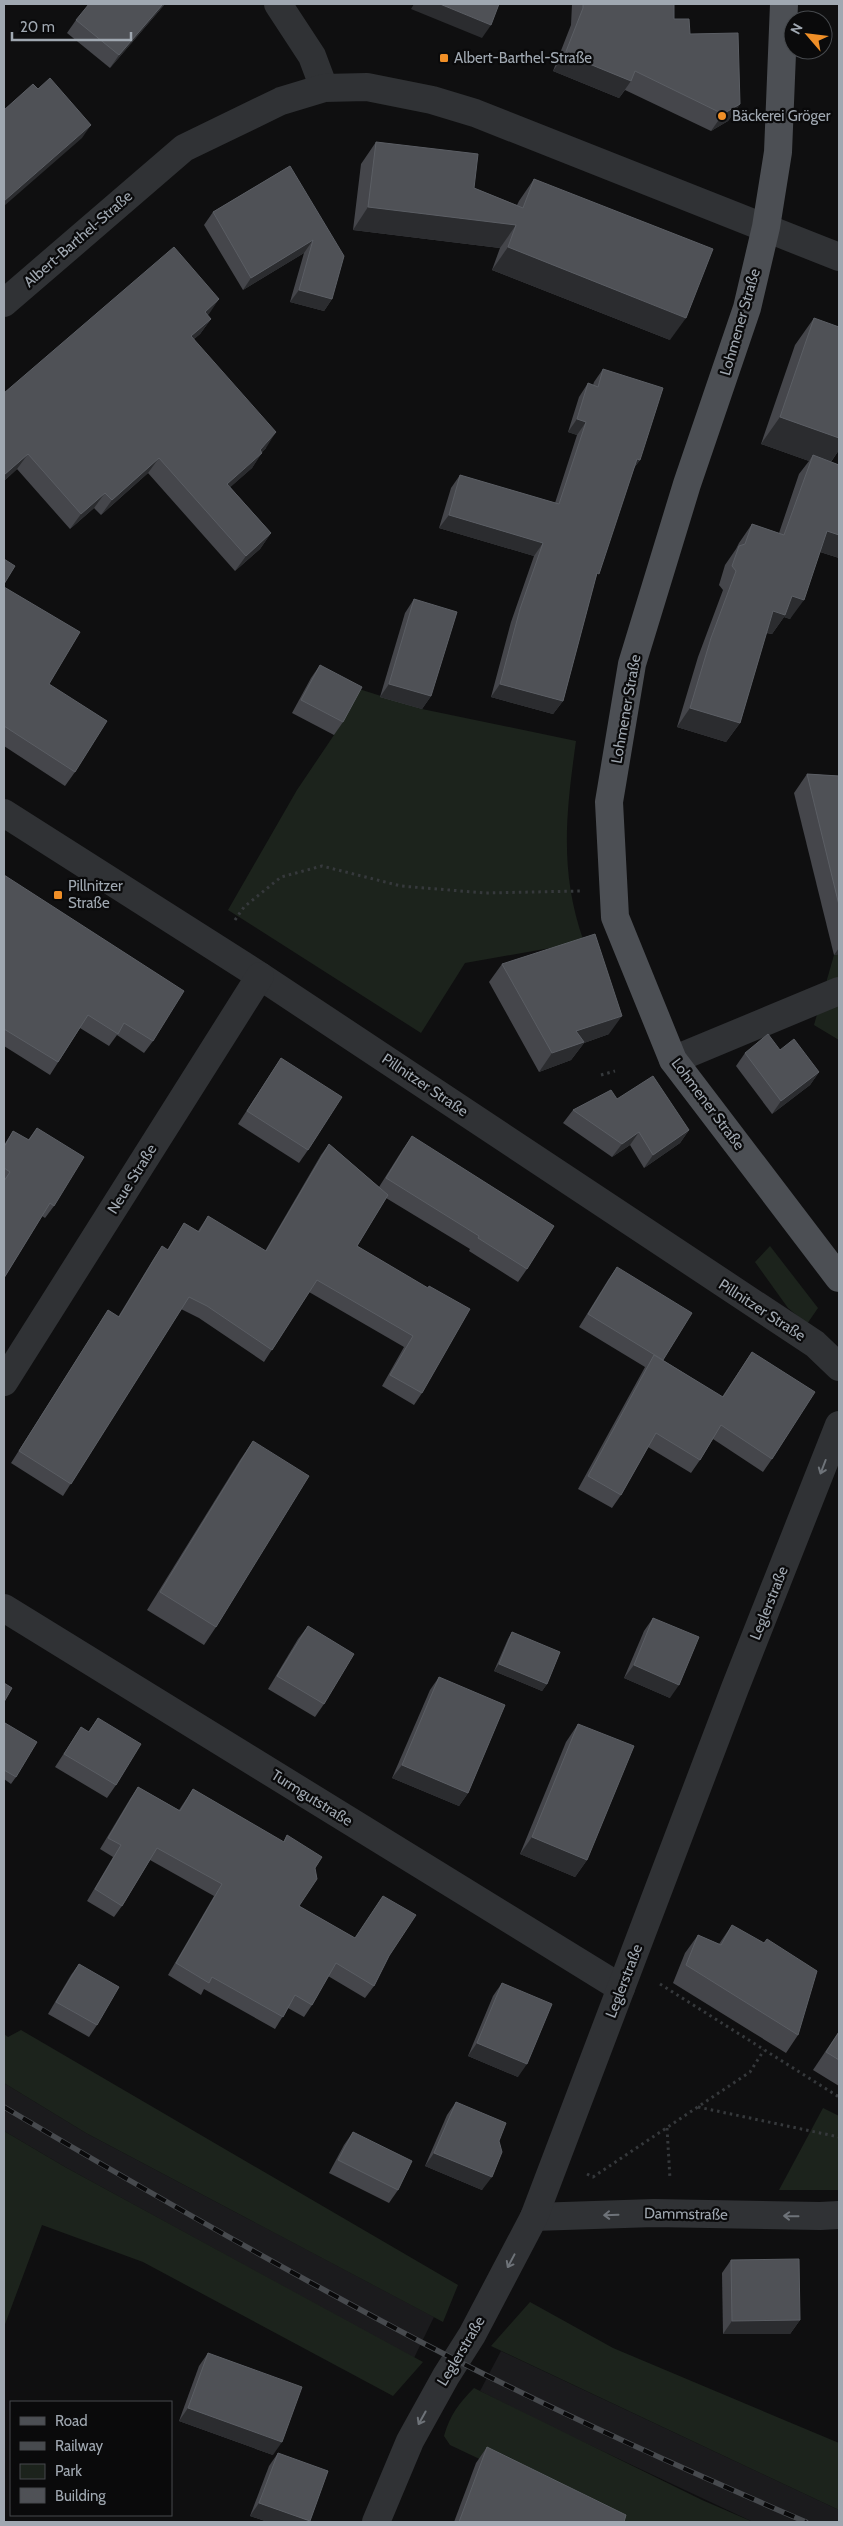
<svg xmlns="http://www.w3.org/2000/svg" width="843" height="2526" font-family="Cabin,sans-serif">
	<style>
		.built { fill: #1b1b1d }
		.green { fill: #1c231c }
		.lines { fill: none; stroke-linecap: round; stroke-linejoin: round }
		.path { stroke: #36393c; stroke-width: 3; stroke-dasharray: 2.5 4; stroke-linecap: butt }
		.minor { stroke: #303235; stroke-width: 28 }
		.major { stroke: #4c4f54; stroke-width: 28 }
		.rail-casing { stroke: #474a4e; stroke-width: 5.5 }
		.rail { stroke: #0a0a0b; stroke-width: 4; stroke-dasharray: 11; stroke-linecap: butt }
		.wall { fill: #45464b }
		.shaded-wall { fill: #2b2c2f }
		.building { fill: #4f5156; stroke: #5b5e64 }
		.oneway { stroke: #6e7379 }
		.poi-dot { fill: #f08f27; stroke: #0a0a0b; stroke-width: 2 }
		.labels { text-anchor: middle; stroke-width: 4.5; stroke-linejoin: round; paint-order: stroke }
		.poi-label { font-size: 15px; fill: #a0a8b1; stroke: #0a0a0b; text-anchor: start }
		.street-label { font-size: 15px; fill: #a0a8b1; stroke: #0a0a0b }
	</style>
	<rect width="100%" height="100%" fill="#0f0f10"/>
	<!-- built -->
	<g class="built">
		<path d="M4,2083L86,2133L434,2317L414,2358L65,2167L4,2131Z"/>
		<path d="M501,2351L839,2510V2522H753L534,2419L480,2391Z"/>
	</g>
	<!-- green -->
	<g class="green">
		<path d="M359,689L422,709L576,741C566,813 559,872 584,942L465,963L421,1033L228,910L297,790L334,735Z"/>
		<path d="M839,954V1040L814,1025L834,955Z"/>
		<path d="M770,1246L818,1308L807,1324L788,1308L755,1262Z"/>
		<path d="M21,2030L458,2285L443,2322L86,2133L4,2083V2034L8,2037Z"/>
		<path d="M823,2108L839,2116V2190H779Z"/>
		<path d="M4,2131L65,2167L423,2362L393,2396L143,2262L42,2225L4,2327Z"/>
		<path d="M530,2302L613,2348L839,2443V2510L491,2346Z"/>
		<path d="M474,2388L702,2500L753,2522H612L450,2445L444,2436C450,2415 459,2403 474,2388Z"/>
	</g>
	<g class="lines">
		<!-- path -->
		<g class="path">
			<path d="M235,920L244,907L281,877L322,866L401,886L485,893L580,891"/>
			<path d="M601,1075L615,1071"/>
			<path d="M660,1984L839,2097"/>
			<path d="M698,2107L839,2137"/>
			<path d="M667,2128L670,2179"/>
			<path d="M587,2174L593,2177L750,2072L764,2050"/>
		</g>
		<!-- minor -->
		<g class="minor">
			<path d="M278,4L312,56L324,88"/>
			<path d="M4,303L184,148L281,101L324,88L367,87L432,100L475,113L839,257"/>
			<path d="M4,813L260,976L815,1344L839,1367"/>
			<path d="M673,1060L839,991"/>
			<path d="M4,1382L260,976"/>
			<path d="M4,1608L621,1988"/>
			<path d="M534,2217L654,2213L820,2216L839,2215"/>
			<path d="M376,2522L410,2441L446,2376L472,2335L534,2217L735,1688L839,1425"/>
		</g>
		<!-- major -->
		<path class="major" d="M784,4L778,152L766,227L747,308L687,484L632,664L609,802L615,917L673,1060L839,1278"/>
		<defs>
			<path id="rail" d="M4,2107C141,2188 279,2267 419,2341C545,2407 676,2466 806,2522"/>
		</defs>
		<!-- rail casing -->
		<use href="#rail" class="rail-casing"/>
		<!-- rail -->
		<use href="#rail" class="rail"/>
	</g>
	<!-- wall -->
	<g class="wall">
		<path d="M165,4L110,68L67,33L76,20Z"/>
		<path d="M572,4H674V19L690,34L740,104L728,121L711,131L625,90L619,98L553,71L571,25Z"/>
		<path d="M376,142L474,188L517,205L519,201L534,179L670,340L492,270L500,248L353,230L361,164Z"/>
		<path d="M290,166L332,299L324,311L290,302L304,253L243,290L204,225L213,212Z"/>
		<path d="M219,299L207,315L211,319L200,334L194,339L266,448L262,452L252,468L230,487L271,533L260,549L235,571L148,473L101,515L94,508L70,529L17,469L4,481V393Z"/>
		<path d="M814,318L839,450L831,462L839,465V558L820,552L790,619L784,617L772,634L766,633L740,723L726,742L677,727L698,657L723,590L719,585L725,565L736,549L739,543L752,524L779,533L799,474L809,461L761,444L795,345Z"/>
		<path d="M603,369L640,460L634,468L595,580L563,701L553,714L491,697L511,622L534,556L439,528L451,488L460,475L555,503L577,435L568,432L579,397L588,383L593,385L594,382Z"/>
		<path d="M4,587L49,684L75,772L65,786L4,746Z"/>
		<path d="M414,599L431,696L422,709L380,697L405,613Z"/>
		<path d="M320,665L343,722L334,735L292,713L311,678Z"/>
		<path d="M807,774L839,776V954L834,955L794,793Z"/>
		<path d="M4,875L153,1041L144,1053L117,1035L109,1046L80,1028L50,1075L4,1046Z"/>
		<path d="M502,964L609,1034L584,1043L571,1060L539,1072L489,982Z"/>
		<path d="M780,1050L819,1072L810,1085L772,1114L736,1066L745,1053Z"/>
		<path d="M281,1058L308,1150L299,1163L238,1124Z"/>
		<path d="M617,1099L689,1130L680,1143L644,1168L630,1145L612,1157L563,1123L573,1110Z"/>
		<path d="M37,1128L54,1206L45,1218L42,1216L4,1278V1145L13,1131L28,1140Z"/>
		<path d="M412,1136L527,1269L518,1282L469,1251L470,1249L386,1198L357,1246L427,1288L422,1393L414,1405L382,1386L404,1347L309,1292L264,1362L199,1318L181,1309L63,1496L11,1463L108,1310L118,1317L154,1258L162,1246L167,1250L184,1223L198,1231L208,1216L265,1251L321,1155L329,1144L379,1187L403,1149Z"/>
		<path d="M617,1267L663,1360L722,1397L752,1352L772,1459L763,1472L713,1439L700,1460L691,1473L648,1447L621,1495L612,1508L578,1489L645,1367L579,1327L608,1280Z"/>
		<path d="M253,1441L216,1627L204,1645L147,1610L240,1460Z"/>
		<path d="M653,1618L670,1698L624,1678L644,1631Z"/>
		<path d="M308,1626L324,1704L315,1717L268,1689L298,1639Z"/>
		<path d="M512,1632L547,1684L542,1691L494,1671L508,1639Z"/>
		<path d="M439,1677L468,1793L459,1806L392,1778L430,1690Z"/>
		<path d="M98,1718L116,1785L107,1798L55,1767L81,1727L88,1732Z"/>
		<path d="M578,1724L587,1860L575,1877L520,1854L566,1742Z"/>
		<path d="M4,1725L16,1777L11,1784L4,1779Z"/>
		<path d="M138,1787L179,1810L193,1789L283,1842L287,1835L315,1868L299,1906L355,1938L383,1896L389,1956L374,1986L365,1998L328,1976L312,2005L304,2017L288,2008L275,2029L204,1989L201,1995L168,1975L214,1896L150,1860L122,1906L114,1917L87,1901L113,1857L100,1849L130,1799Z"/>
		<path d="M732,1925L798,2035L786,2053L673,1983L685,1953L698,1935L719,1944Z"/>
		<path d="M79,1964L97,2025L89,2037L48,2014L71,1975Z"/>
		<path d="M502,1983L518,2077L468,2056L493,1996Z"/>
		<path d="M839,2031V2086L813,2070Z"/>
		<path d="M456,2102L499,2141L482,2190L425,2166L447,2115Z"/>
		<path d="M353,2132L398,2190L389,2203L329,2173L344,2145Z"/>
		<path d="M731,2260L800,2320L790,2334H723L722,2273Z"/>
		<path d="M208,2353L273,2455L179,2421L199,2366Z"/>
		<path d="M487,2447L624,2522H454L476,2463Z"/>
		<path d="M278,2453L310,2522H268L250,2516L269,2466Z"/>
	</g>
	<!-- shaded-wall -->
	<g class="shaded-wall">
		<path d="M163,4H165L110,68L119,55Z"/>
		<path d="M414,4H440L491,25L482,38L411,9Z"/>
		<path d="M565,54L631,81L619,98L553,71Z"/>
		<path d="M740,104L728,121L711,131L723,114Z"/>
		<path d="M91,125L82,138L4,206V201Z"/>
		<path d="M368,207L516,225L500,248L353,230Z"/>
		<path d="M313,240L304,253L243,290L251,278Z"/>
		<path d="M508,247L686,318L670,340L492,270Z"/>
		<path d="M299,290L332,299L324,311L290,302Z"/>
		<path d="M219,299L209,314L194,327L205,312Z"/>
		<path d="M211,319L200,334L180,351L191,336Z"/>
		<path d="M780,417L839,438V450L827,467L813,455L809,461L761,444Z"/>
		<path d="M577,419L586,422L577,435L568,432Z"/>
		<path d="M276,432L266,448L256,458L262,453L252,468L217,499L227,484L260,450Z"/>
		<path d="M28,454L17,469L4,481V475Z"/>
		<path d="M159,458L148,473L101,515L112,500Z"/>
		<path d="M637,459L640,460L630,473Z"/>
		<path d="M105,493L94,508L70,529L81,514Z"/>
		<path d="M449,515L543,543L534,556L439,528Z"/>
		<path d="M827,531L839,535V558L814,550Z"/>
		<path d="M271,533L260,549L235,571L246,556Z"/>
		<path d="M792,596L804,600L790,619L784,617L772,634L759,630L773,611Z"/>
		<path d="M389,684L431,696L422,709L380,697Z"/>
		<path d="M500,684L563,701L553,714L491,697Z"/>
		<path d="M690,708L740,723L726,742L677,727Z"/>
		<path d="M839,948V954L834,955Z"/>
		<path d="M622,1016L609,1034L584,1043L571,1060L539,1072L552,1053L576,1031Z"/>
		<path d="M819,1072L810,1085L772,1114L781,1101Z"/>
		<path d="M689,1130L680,1143L644,1168L653,1155Z"/>
		<path d="M639,1132L630,1145L612,1157L622,1144Z"/>
		<path d="M499,1664L547,1684L542,1691L494,1671Z"/>
		<path d="M634,1665L679,1685L670,1698L624,1678Z"/>
		<path d="M402,1765L468,1793L459,1806L392,1778Z"/>
		<path d="M532,1837L587,1860L575,1877L520,1854Z"/>
		<path d="M477,2043L527,2064L518,2077L468,2056Z"/>
		<path d="M434,2153L492,2177L482,2190L425,2166Z"/>
		<path d="M800,2320L790,2334H723L732,2321Z"/>
		<path d="M188,2408L282,2442L273,2455L179,2421Z"/>
		<path d="M259,2503L310,2521V2522H268L250,2516Z"/>
	</g>
	<!-- building -->
	<g class="building">
		<path d="M89,4H163L119,55L76,20Z"/>
		<path d="M440,4H499L491,25Z"/>
		<path d="M583,4H674V19H689L690,34L738,33L740,104L723,114L635,71L631,81L565,54L583,8Z"/>
		<path d="M50,78L91,125L4,201V110L33,84L38,89Z"/>
		<path d="M376,142L478,154L474,188L523,208L534,179L713,249L686,318L508,247L516,225L368,207Z"/>
		<path d="M290,166L344,256L332,299L299,290L313,240L251,278L213,212Z"/>
		<path d="M174,247L219,299L205,312L211,319L191,336L276,432L260,450L262,453L227,484L271,533L246,556L159,458L112,500L105,493L81,514L28,454L4,475V393Z"/>
		<path d="M814,318L839,327V438L780,417Z"/>
		<path d="M603,369L663,388L640,460L637,459L599,574L597,573L563,701L500,684L520,609L543,543L449,515L460,475L559,504L586,422L577,419L588,383L598,387Z"/>
		<path d="M813,455L839,465V535L827,531L804,600L792,596L785,615L773,611L740,723L690,708L711,638L736,571L732,566L739,546L745,544L752,524L784,535Z"/>
		<path d="M4,559L15,566L4,584Z"/>
		<path d="M4,587L80,632L49,684L107,721L75,772L4,726Z"/>
		<path d="M414,599L457,612L431,696L389,684Z"/>
		<path d="M320,665L362,687L343,722L301,700Z"/>
		<path d="M807,774L839,776V905Z"/>
		<path d="M4,875L184,991L153,1041L124,1023L118,1034L88,1015L58,1062L4,1029Z"/>
		<path d="M595,934L622,1016L576,1031L584,1042L552,1053L502,964Z"/>
		<path d="M768,1034L780,1050L794,1039L819,1072L781,1101L745,1053Z"/>
		<path d="M281,1058L342,1097L308,1150L247,1111Z"/>
		<path d="M653,1076L689,1130L653,1155L639,1132L622,1144L573,1110L611,1090L617,1099Z"/>
		<path d="M37,1128L84,1157L54,1206L50,1203L4,1278V1181L10,1172L4,1168V1147L13,1131L29,1140Z"/>
		<path d="M412,1136L554,1226L527,1269L478,1238L479,1236L386,1178Z"/>
		<path d="M329,1144L388,1195L357,1246L428,1288L429,1286L470,1309L422,1393L390,1375L413,1336L317,1280L272,1350L207,1306L189,1297L71,1484L19,1451L108,1310L119,1317L162,1246L168,1250L184,1223L199,1232L208,1216L266,1251Z"/>
		<path d="M617,1267L692,1313L663,1360L588,1314Z"/>
		<path d="M752,1352L815,1392L772,1459L721,1425L700,1460L656,1433L621,1495L588,1476L654,1355L723,1397Z"/>
		<path d="M253,1441L309,1476L216,1627L160,1592Z"/>
		<path d="M653,1618L699,1637L679,1685L634,1665Z"/>
		<path d="M308,1626L354,1654L324,1704L277,1676Z"/>
		<path d="M512,1632L560,1652L547,1684L499,1664Z"/>
		<path d="M439,1677L505,1705L468,1793L402,1765Z"/>
		<path d="M4,1683L12,1688L4,1702Z"/>
		<path d="M98,1718L141,1744L116,1785L64,1754L81,1727L89,1732Z"/>
		<path d="M5,1723L37,1742L16,1777L4,1770V1725Z"/>
		<path d="M578,1724L634,1746L587,1860L532,1837Z"/>
		<path d="M138,1787L180,1811L193,1789L284,1842L287,1835L322,1857L315,1868L317,1879L299,1906L355,1938L383,1896L416,1915L389,1956L374,1986L336,1963L312,2005L295,1995L283,2017L212,1977L209,1983L176,1963L222,1884L157,1848L122,1906L95,1889L121,1845L108,1838Z"/>
		<path d="M732,1925L764,1943L767,1939L817,1971L798,2035L686,1965L698,1935L721,1945Z"/>
		<path d="M79,1964L119,1987L97,2025L56,2002Z"/>
		<path d="M502,1983L552,2004L527,2064L477,2043Z"/>
		<path d="M839,2032V2060L826,2052Z"/>
		<path d="M456,2102L506,2123L499,2141L502,2152L492,2177L434,2153Z"/>
		<path d="M353,2132L412,2161L398,2190L338,2160Z"/>
		<path d="M799,2259L800,2320L732,2321L731,2260Z"/>
		<path d="M208,2353L302,2387L282,2442L188,2408Z"/>
		<path d="M487,2447L626,2515L624,2522H459Z"/>
		<path d="M278,2453L328,2471L310,2521L259,2503Z"/>
	</g>
	<!-- one-way arrows -->
	<defs><path id="oneway-shaft" d="M-6 0H5M1.5-3L5.5 0L1.5 3" fill="none" stroke-width="1.6" stroke-linecap="round" stroke-linejoin="round" transform="scale(1.25)"/></defs>
	<g class="oneway">
		<use href="#oneway-shaft" transform="translate(823 1467) rotate(111)"/>
		<use href="#oneway-shaft" transform="translate(611 2215) rotate(178)"/>
		<use href="#oneway-shaft" transform="translate(791 2216) rotate(-179)"/>
		<use href="#oneway-shaft" transform="translate(511 2261) rotate(118)"/>
		<use href="#oneway-shaft" transform="translate(422 2418) rotate(119)"/>
	</g>
	<!-- markers -->
	<g class="poi-dot">
		<rect x="439" y="53" width="10" height="10" rx="2.5"/>
		<circle cx="722" cy="116" r="5"/>
		<rect x="53" y="890" width="10" height="10" rx="2.5"/>
	</g>
	<g class="labels">
		<!-- poi labels -->
		<g class="poi-label">
			<text x="454" y="63">Albert-Barthel-Straße</text>
			<text x="732" y="121">Bäckerei Gröger</text>
			<text x="68" y="891">Pillnitzer<tspan x="68" dy="17">Straße</tspan></text>
		</g>
		<!-- street labels -->
		<g class="street-label">
			<text transform="translate(78 239) rotate(-41)" y="5">Albert-Barthel-Straße</text>
			<text transform="translate(740 322) rotate(-74)" y="5">Lohmener Straße</text>
			<text transform="translate(626 709) rotate(-80)" y="5">Lohmener Straße</text>
			<text transform="translate(425 1085) rotate(34)" y="5">Pillnitzer Straße</text>
			<text transform="translate(708 1104) rotate(53)" y="5">Lohmener Straße</text>
			<text transform="translate(132 1179) rotate(-58)" y="5">Neue Straße</text>
			<text transform="translate(762 1310) rotate(33)" y="5">Pillnitzer Straße</text>
			<text transform="translate(769 1603) rotate(-68)" y="5">Leglerstraße</text>
			<text transform="translate(312 1798) rotate(32)" y="5">Turmgutstraße</text>
			<text transform="translate(624 1981) rotate(-69)" y="5">Leglerstraße</text>
			<text transform="translate(686 2214) rotate(1)" y="5">Dammstraße</text>
			<text transform="translate(461 2351) rotate(-59)" y="5">Leglerstraße</text>
		</g>
	</g>
	<!-- border -->
	<rect width="843" height="2526" fill="none" stroke="#a0a8b1" stroke-width="10"/>
	<!-- legend -->
	<rect x="10" y="2401" width="162" height="115" fill="#0a0a0b" stroke="#46494d"/>
	<rect x="20" y="2417" width="25" height="8" fill="#4c4f54" stroke="#46494d"/>
	<text x="55" y="2426" font-size="15" fill="#a0a8b1">Road</text>
	<rect x="20" y="2442" width="25" height="8" fill="#474a4e" stroke="#46494d"/>
	<text x="55" y="2451" font-size="15" fill="#a0a8b1">Railway</text>
	<rect x="20" y="2464" width="25" height="15" fill="#1c231c" stroke="#46494d"/>
	<text x="55" y="2476" font-size="15" fill="#a0a8b1">Park</text>
	<rect x="20" y="2488" width="25" height="15" fill="#4f5156" stroke="#46494d"/>
	<text x="55" y="2501" font-size="15" fill="#a0a8b1">Building</text>
	<!-- north arrow -->
	<g transform="translate(808 35) rotate(298)"><circle r="24" fill="#0a0a0b" stroke="#46494d"/>
	<path d="M0-4L9 19L0 12L-9 19Z" fill="#f08f27"/>
	<text y="-8" font-size="14" font-weight="bold" text-anchor="middle" fill="#a0a8b1">N</text>
	</g>
	<!-- scale -->
	<path d="M12 32v8h119v-8" fill="none" stroke="#a0a8b1" stroke-width="2.5"/>
	<text x="20" y="32" font-size="15" fill="#a0a8b1" stroke="#0a0a0b" stroke-width="4" paint-order="stroke">20 m</text>
</svg>
